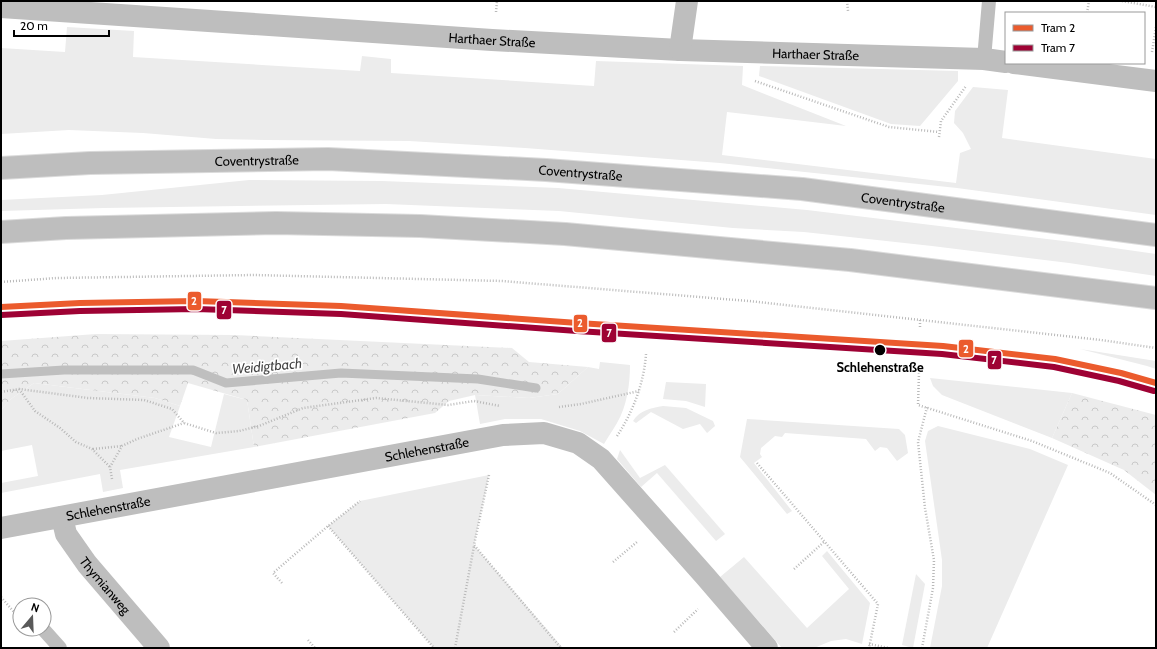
<svg xmlns="http://www.w3.org/2000/svg" width="1157" height="649" font-family="Cabin,sans-serif">
	<style>
		.green { fill: #ececec }
		.forest { fill: url(#forest-crowns) }
		.lines { fill: none; stroke-linecap: round; stroke-linejoin: round }
		.stream { stroke: #bfbfbf; stroke-width: 9 }
		.primary-casing { stroke: #dbdbdb; stroke-width: 24 }
		.path { stroke: #b9b9b9; stroke-width: 2.5; stroke-dasharray: 1 2; stroke-linecap: butt }
		.service { stroke: #bebebe; stroke-width: 14 }
		.minor { stroke: #bebebe; stroke-width: 22 }
		.primary { stroke: #bebebe; stroke-width: 22 }
		.tram-1-casing { stroke: #fff; stroke-width: 9 }
		.tram-2-casing { stroke: #fff; stroke-width: 9 }
		.tram-1 { stroke: #eb5b2d; stroke-width: 6 }
		.tram-2 { stroke: #9e0234; stroke-width: 6 }
		.stop-dot { fill: #000; stroke: #fff; stroke-width: 1.5 }
		.labels { text-anchor: middle; stroke-width: 3.5; stroke-linejoin: round; paint-order: stroke }
		.street-label { font-size: 13px; fill: #000; stroke: #fff }
		.stop-label { font-size: 13px; font-weight: bold; fill: #000; stroke: #fff }
		.water-label { font-size: 14px; font-style: italic; fill: #444; stroke: #fff }
		.line-badge { stroke: #fff; stroke-width: 1.5 }
		.badge-label { font-size: 11px; text-anchor: middle; font-weight: bold; fill: #fff }
	</style>
	<defs>
		<pattern id="forest-crowns" width="20" height="18" patternUnits="userSpaceOnUse"><rect width="20" height="18" fill="#ececec"/><path d="M2 6a3 3 0 1 1 6 0M12 15a3 3 0 1 1 6 0" fill="none" stroke="#c9c9c9"/></pattern>
	</defs>
	<rect width="100%" height="100%" fill="#fff"/>
	<!-- green -->
	<g class="green">
		<path d="M67,27L134,31L133,57L360,71L362,56L391,59V73L594,86L596,61L743,66L742,85L846,126L727,112L722,155L956,183L960,153L971,149L963,133L954,123L955,111L973,87L1008,90L1002,138L1156,159V215L957,188L720,163L525,148L409,141L265,140L216,139L143,133L69,130L1,134V48L65,52Z"/>
		<path d="M760,66L958,71V81L920,126L891,124L759,76Z"/>
		<path d="M249,180L382,181L558,188L807,210L1072,242L1156,254V276L1069,263L932,246L804,232L733,228L559,211L386,204L104,208L1,211V200L102,195Z"/>
		<path d="M1080,349L1156,361V369L1147,366Z"/>
		<path d="M600,362L630,365C630,384 627,406 617,423C613,430 608,437 604,444L580,431L541,419H505L480,424L475,395L529,398L558,394L588,367L599,369Z"/>
		<path d="M930,378L1072,393L1052,438L942,395L933,386Z"/>
		<path d="M666,382L706,384L705,407L686,401L663,399Z"/>
		<path d="M34,383L155,398L180,406L169,437L211,447L224,394L247,400L254,447L120,470L123,488L103,492L100,474L1,493V483L38,476L32,445L1,451V410L11,399Z"/>
		<path d="M663,406L686,408L713,421L715,426L707,433L700,424L683,429L651,412L636,423L633,421C640,410 651,408 663,406Z"/>
		<path d="M747,419L899,429L905,435L908,453L897,461L887,448L880,447L875,451L866,439L785,433L782,437L775,436L761,448L760,454L762,457L754,463L792,511L787,514L740,457Z"/>
		<path d="M938,426L1030,449L1068,465L987,648H930L942,586V560L925,441L928,431Z"/>
		<path d="M620,450L640,478L665,465L725,534L716,541L657,473L641,487L617,459Z"/>
		<path d="M489,475L474,545L563,648H434L328,526L360,501Z"/>
		<path d="M827,551L870,603L862,644L846,639L831,641L814,648H782L720,577L744,557L807,628L849,589L822,556Z"/>
		<path d="M916,574L925,584L913,648L902,645Z"/>
	</g>
	<!-- forest -->
	<g class="forest">
		<path d="M96,334L234,335L512,348L529,362L588,367L558,394L529,398L475,395L449,401L435,413L254,447L247,400L188,383L180,406L155,398L34,383L11,399L1,410V341Z"/>
		<path d="M1072,393L1156,415V495L1124,470L1052,438Z"/>
	</g>
	<g class="lines">
		<!-- stream -->
		<path class="stream" d="M1,374L64,370H193L226,383L341,373L478,379L536,388"/>
		<defs>
			<g id="primary">
				<path id="s4" d="M1,168L90,163L328,159L546,170L802,189L1156,235"/>
				<path d="M1,232L66,228L276,223L420,226L565,234L850,260L1156,298"/>
			</g>
		</defs>
		<!-- primary casing -->
		<use href="#primary" class="primary-casing"/>
		<!-- path -->
		<g class="path">
			<path d="M847,1L848,11"/>
			<path d="M1122,1L1156,7"/>
			<path d="M496,12L497,1"/>
			<path d="M1087,13L1089,1"/>
			<path d="M1152,52L1156,27"/>
			<path d="M755,81L889,127L939,132"/>
			<path d="M939,137L941,121L966,86"/>
			<path d="M1,282L57,278L254,275L502,281L749,301L1101,340L1156,348"/>
			<path d="M920,327V319"/>
			<path d="M919,373L918,405L1032,441L1110,473L1156,505"/>
			<path d="M19,389L35,411L60,428L76,442L92,449L110,467"/>
			<path d="M1,392L19,389L88,398L144,400L172,409L184,423L216,433L239,431L259,426L303,408L376,398L448,405L474,401L500,406"/>
			<path d="M559,407L581,404L639,391"/>
			<path d="M617,436C633,412 644,383 646,354"/>
			<path d="M93,449L122,446"/>
			<path d="M757,463L878,604L869,648"/>
			<path d="M489,475L474,545L561,648"/>
			<path d="M112,479L110,467L122,446L137,439L184,423"/>
			<path d="M328,526L434,648"/>
			<path d="M613,562L637,542"/>
			<path d="M794,569L824,542"/>
			<path d="M282,583L273,573L328,526L360,501"/>
			<path d="M1,597L20,619"/>
			<path d="M674,632L698,609"/>
			<path d="M308,640L315,648"/>
			<path d="M869,644L889,648"/>
			<path d="M455,648L474,546"/>
			<path d="M922,648L933,588L934,560L925,508L918,442L927,407"/>
		</g>
		<!-- service -->
		<g class="service">
			<path d="M984,59L989,1"/>
			<path d="M43,629L60,648"/>
		</g>
		<!-- minor -->
		<g class="minor">
			<path id="s1" d="M1,7L492,40L680,50L984,59L1006,62"/>
			<path d="M680,50L687,1"/>
			<path d="M1014,63L1156,81"/>
			<path id="s2" d="M62,517L66,534L87,564L159,648"/>
			<path id="s3" d="M1,528L503,435L544,433L578,443L601,459L705,576L767,648"/>
		</g>
		<!-- primary -->
		<use href="#primary" class="primary"/>
		<defs>
			<path id="tram-1" d="M1,307L80,303L196,301L341,306L578,323L943,346L1055,359L1121,373L1156,383"/>
			<path id="tram-2" d="M1,315L80,311L196,309L341,314L577,331L942,354L1054,367L1119,381L1154,391"/>
		</defs>
		<!-- tram-1 casing -->
		<use href="#tram-1" class="tram-1-casing"/>
		<!-- tram-2 casing -->
		<use href="#tram-2" class="tram-2-casing"/>
		<!-- tram-1 -->
		<use href="#tram-1" class="tram-1"/>
		<!-- tram-2 -->
		<use href="#tram-2" class="tram-2"/>
	</g>
	<!-- markers -->
	<circle class="stop-dot" cx="880" cy="350" r="6"/>
	<g class="labels">
		<!-- street labels -->
		<g class="street-label">
			<text dy="5" stroke="none"><textPath href="#s1" startOffset="492">Harthaer Straße</textPath></text>
			<text dy="5" stroke="none"><textPath href="#s1" startOffset="816">Harthaer Straße</textPath></text>
			<text dy="5" stroke="none"><textPath href="#s4" startOffset="256">Coventrystraße</textPath></text>
			<text dy="5" stroke="none"><textPath href="#s4" startOffset="580">Coventrystraße</textPath></text>
			<text dy="5" stroke="none"><textPath href="#s4" startOffset="904">Coventrystraße</textPath></text>
			<text dy="5" stroke="none"><textPath href="#s3" startOffset="433">Schlehenstraße</textPath></text>
			<text dy="5" stroke="none"><textPath href="#s3" startOffset="109">Schlehenstraße</textPath></text>
			<text dy="5" stroke="none"><textPath href="#s2" startOffset="82">Thymianweg</textPath></text>
		</g>
		<!-- stop labels -->
		<g class="stop-label">
			<text x="880" y="372">Schlehenstraße</text>
		</g>
		<!-- water labels -->
		<g class="water-label">
			<text transform="translate(267 366) rotate(-5)" y="5">Weidigtbach</text>
		</g>
	</g>
	<g class="line-badge">
		<rect x="187" y="291" width="15" height="20" rx="4" fill="#eb5b2d"/>
		<rect x="216" y="300" width="16" height="20" rx="4" fill="#9e0234"/>
		<rect x="573" y="314" width="15" height="19" rx="4" fill="#eb5b2d"/>
		<rect x="601" y="323" width="16" height="20" rx="4" fill="#9e0234"/>
		<rect x="958" y="339" width="16" height="19" rx="4" fill="#eb5b2d"/>
		<rect x="987" y="350" width="15" height="20" rx="4" fill="#9e0234"/>
	</g>
	<g class="badge-label">
		<text x="194" y="305">2</text>
		<text x="224" y="314">7</text>
		<text x="580" y="327">2</text>
		<text x="609" y="337">7</text>
		<text x="966" y="353">2</text>
		<text x="994" y="364">7</text>
	</g>
	<!-- border -->
	<rect width="1157" height="649" fill="none" stroke="#000000" stroke-width="4"/>
	<!-- legend -->
	<rect x="1005" y="12" width="140" height="52" fill="#ffffff" stroke="#999999"/>
	<rect x="1013" y="25" width="20" height="6" fill="#eb5b2d" stroke="#999999"/>
	<text x="1041" y="32" font-size="12" fill="#000000">Tram 2</text>
	<rect x="1013" y="45" width="20" height="6" fill="#9e0234" stroke="#999999"/>
	<text x="1041" y="52" font-size="12" fill="#000000">Tram 7</text>
	<!-- north arrow -->
	<g transform="translate(32 617) rotate(19)"><circle r="19" fill="#ffffff" stroke="#999999"/>
	<path d="M0-3L7 15L0 10L-7 15Z" fill="#595959"/>
	<text y="-6" font-size="11" font-weight="bold" text-anchor="middle" fill="#000000">N</text>
	</g>
	<!-- scale -->
	<path d="M14 30v6h95v-6" fill="none" stroke="#000000" stroke-width="2"/>
	<text x="20" y="30" font-size="12" fill="#000000" stroke="#ffffff" stroke-width="3" paint-order="stroke">20 m</text>
</svg>
